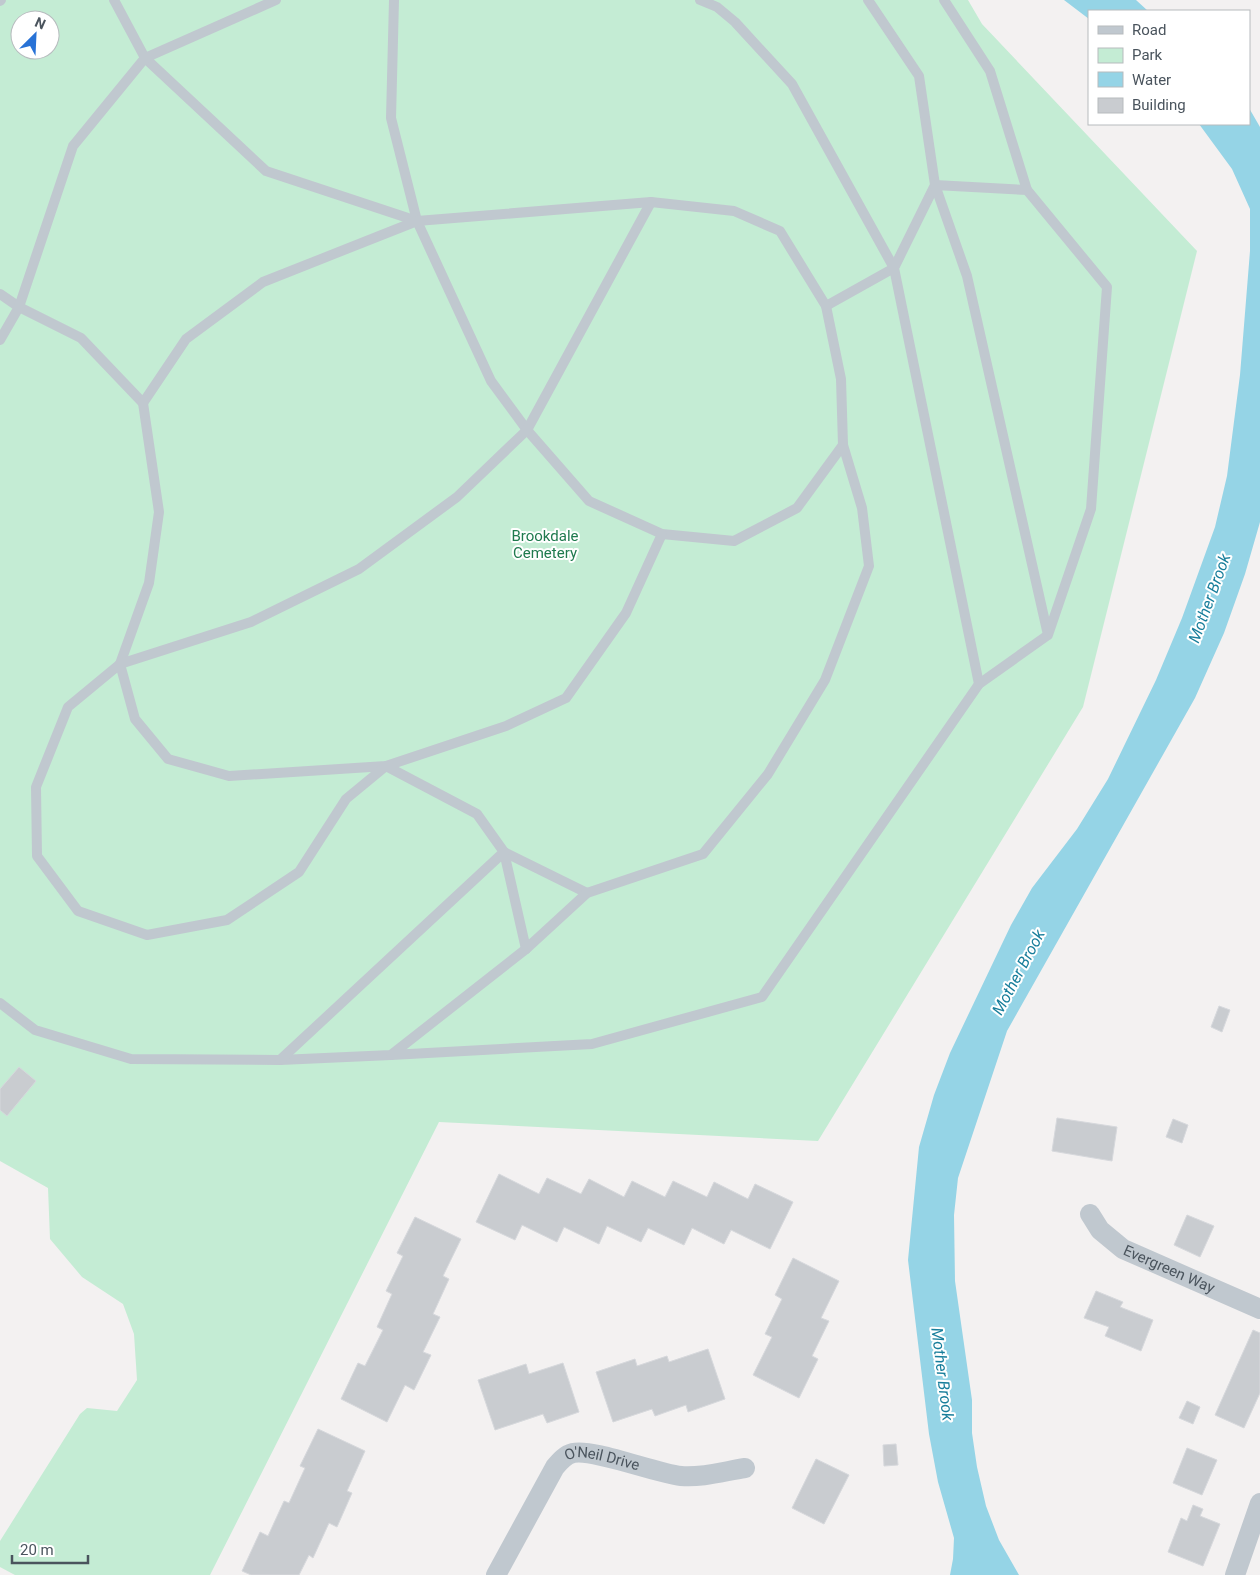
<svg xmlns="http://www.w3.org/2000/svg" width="1260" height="1575" font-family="Roboto,sans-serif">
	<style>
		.green { fill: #c4ecd4; fill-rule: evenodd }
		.water { fill: #95d4e6 }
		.building { fill: #c9ccd0; stroke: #d6d8dc }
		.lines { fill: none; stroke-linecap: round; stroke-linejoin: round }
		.lane { stroke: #c0c8cf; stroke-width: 10 }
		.street { stroke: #c0c8cf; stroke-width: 20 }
		.labels { text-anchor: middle; stroke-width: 4; stroke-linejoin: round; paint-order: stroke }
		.park-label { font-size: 15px; fill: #1f7a4e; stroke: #fff }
		.street-label { font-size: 15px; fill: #4a545d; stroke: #fff }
		.water-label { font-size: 16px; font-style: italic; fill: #187e9b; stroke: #fff }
	</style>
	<rect width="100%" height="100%" fill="#f3f1f1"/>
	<!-- green -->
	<path class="green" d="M0,0H968L982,24L1197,251L1083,707L818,1141L439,1122L210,1575H15L0,1567V1541L80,1414L87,1408L117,1411L137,1380L134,1334L123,1304L82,1277L50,1239L48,1188L0,1161ZM20,20H50V50H20Z"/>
	<!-- water -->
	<g class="water">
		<path d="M1064,0H1136L1148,11H1089V19Z"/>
		<path d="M1249,108L1260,127V522L1245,574L1224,633L1195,698L1007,1031L958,1178L954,1215L955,1281L972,1400V1433L977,1467L986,1506L999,1540L1019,1575H950L953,1559L954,1538L938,1482L929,1434L908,1260L919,1147L934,1095L950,1053L1011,925L1032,888L1077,829L1108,779L1156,680L1182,618L1215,527L1227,476L1240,375L1250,251V209L1232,169L1199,124H1249Z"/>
	</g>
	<!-- building -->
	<g class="building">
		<path d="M1219,1006L1230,1010L1222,1032L1211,1027Z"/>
		<path d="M19,1067L36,1081L7,1116L0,1110V1089Z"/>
		<path d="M1057,1118L1117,1127L1112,1161L1052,1151Z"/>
		<path d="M1173,1119L1188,1125L1182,1143L1166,1137Z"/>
		<path d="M499,1174L539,1194L547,1178L581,1194L589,1179L624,1197L632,1181L665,1197L673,1181L707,1197L714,1182L748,1199L755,1184L793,1202L770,1249L731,1230L724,1244L692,1228L684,1245L648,1228L641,1242L607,1226L599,1244L564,1227L557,1242L522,1225L515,1240L476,1222Z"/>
		<path d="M1187,1215L1214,1226L1200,1257L1174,1245Z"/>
		<path d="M415,1217L461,1239L443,1276L449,1279L433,1314L440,1317L423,1352L431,1355L414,1390L405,1385L387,1422L341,1399L358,1363L365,1366L383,1330L377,1327L392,1294L386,1291L403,1256L397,1253Z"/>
		<path d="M793,1258L839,1281L821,1318L829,1321L812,1356L818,1359L799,1398L753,1375L772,1337L765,1334L782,1299L775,1295Z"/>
		<path d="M1096,1291L1123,1302L1120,1307L1153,1320L1141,1351L1105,1336L1109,1327L1084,1318Z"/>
		<path d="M1253,1330L1260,1333V1393L1244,1428L1215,1415Z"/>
		<path d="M708,1349L725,1399L688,1412L686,1405L655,1416L652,1409L613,1422L596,1372L635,1359L637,1366L667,1356L669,1362Z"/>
		<path d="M563,1363L579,1412L547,1423L543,1414L495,1430L478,1380L526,1364L529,1374Z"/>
		<path d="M1187,1401L1200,1407L1193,1424L1179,1418Z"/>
		<path d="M318,1429L365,1451L347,1491L352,1493L337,1527L329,1523L313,1558L309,1555L299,1575H251L242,1571L260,1532L268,1536L284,1501L289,1503L305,1468L300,1466Z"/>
		<path d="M896,1444L898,1465L884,1466L883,1445Z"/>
		<path d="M1187,1448L1217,1460L1202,1495L1173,1483Z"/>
		<path d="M816,1459L849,1475L824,1524L792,1508Z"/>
		<path d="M1193,1505L1203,1509L1200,1516L1220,1524L1203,1566L1168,1552L1181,1518L1187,1521Z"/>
	</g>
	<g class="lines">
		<!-- lane -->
		<g class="lane">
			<path d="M114,0L145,58L266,171L417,221"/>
			<path d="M394,0L391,118L417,221L491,381L527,430L589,501L662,534L734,541L797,508L843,445"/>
			<path d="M700,0L717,7L735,22L792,84L894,268L826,306"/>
			<path d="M868,0L919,76L935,185L894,268L979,684"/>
			<path d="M944,0L990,71L1027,190"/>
			<path d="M0,1L1,0"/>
			<path d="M0,294L19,307L81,338L143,403L159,512L149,583L120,664L135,719L168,759L229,776L386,766L506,726L566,698L626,613L662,534"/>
			<path d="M0,340L19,307L73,146L145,58L276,0"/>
			<path d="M526,949L504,852L587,893"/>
			<path d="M0,1003L35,1030L131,1059L280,1060L391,1055L526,949L587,893L703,854L768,774L825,680L869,566L862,508L843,445L841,379L826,306L780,231L734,211L651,202L417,221L263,282L186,339L143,403"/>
			<path d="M391,1055L592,1044L762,997L979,684L1048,635L1091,509L1107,287L1027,190L935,185L967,276L1048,635"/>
			<path d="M280,1060L504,852L477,814L386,766L346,799L299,872L227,920L147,935L78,911L37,856L36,787L68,707L120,664L251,622L359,569L457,497L527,430L651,202"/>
		</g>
		<!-- street -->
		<g class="street">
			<path id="s1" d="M1090,1214L1100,1230L1123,1249L1260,1309"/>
			<path id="s2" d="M496,1575L555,1467C560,1461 565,1455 573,1453C592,1448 655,1473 681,1476C702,1478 725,1471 745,1468"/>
			<path d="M1235,1575L1260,1503"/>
		</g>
	</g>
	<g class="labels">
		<!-- park labels -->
		<g class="park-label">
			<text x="545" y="541">Brookdale<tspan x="545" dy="17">Cemetery</tspan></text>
		</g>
		<!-- street labels -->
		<g class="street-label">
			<text dy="5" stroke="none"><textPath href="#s1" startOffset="99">Evergreen Way</textPath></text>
			<text dy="5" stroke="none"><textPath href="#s2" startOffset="176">O'Neil Drive</textPath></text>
		</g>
		<!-- water labels -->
		<g class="water-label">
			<text transform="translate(1209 598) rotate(-70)" y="6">Mother Brook</text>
			<text transform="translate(1018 972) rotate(-62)" y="6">Mother Brook</text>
			<text transform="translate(943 1374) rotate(83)" y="6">Mother Brook</text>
		</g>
	</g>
	<!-- legend -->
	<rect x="1088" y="10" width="162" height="115" fill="#ffffff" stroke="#b7bbbe"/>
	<rect x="1098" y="26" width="25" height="8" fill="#c0c8cf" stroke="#b7bbbe"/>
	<text x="1132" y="35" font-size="15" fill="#4a545d">Road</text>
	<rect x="1098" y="48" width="25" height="15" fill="#c4ecd4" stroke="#b7bbbe"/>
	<text x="1132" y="60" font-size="15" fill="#4a545d">Park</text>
	<rect x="1098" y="72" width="25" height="15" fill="#95d4e6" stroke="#b7bbbe"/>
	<text x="1132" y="85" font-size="15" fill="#4a545d">Water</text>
	<rect x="1098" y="98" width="25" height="15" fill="#c9ccd0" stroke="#b7bbbe"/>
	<text x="1132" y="110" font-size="15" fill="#4a545d">Building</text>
	<!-- north arrow -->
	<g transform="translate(35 35) rotate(24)"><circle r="24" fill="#ffffff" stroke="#b7bbbe"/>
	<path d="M0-4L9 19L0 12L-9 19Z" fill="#2872d6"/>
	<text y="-8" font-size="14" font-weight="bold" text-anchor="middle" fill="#4a545d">N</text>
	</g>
	<!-- scale -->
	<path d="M12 1555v8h76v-8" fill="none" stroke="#4a545d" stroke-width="2.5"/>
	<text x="20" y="1555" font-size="15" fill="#4a545d" stroke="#ffffff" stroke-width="4" paint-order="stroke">20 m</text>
</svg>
